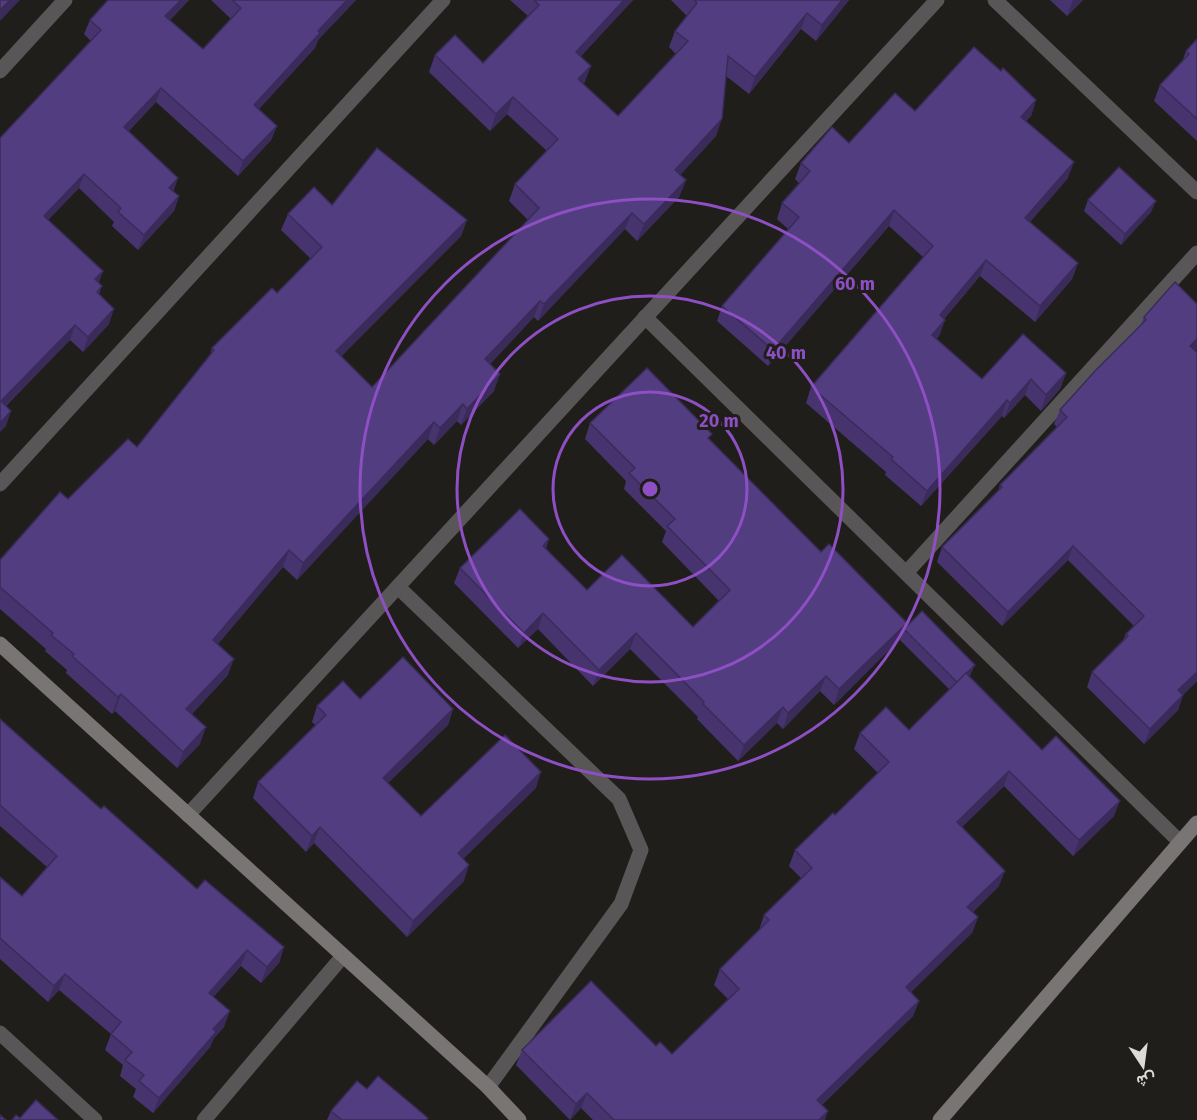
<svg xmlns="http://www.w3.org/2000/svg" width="1197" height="1120" font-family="'Fira Sans',Vazirmatn,sans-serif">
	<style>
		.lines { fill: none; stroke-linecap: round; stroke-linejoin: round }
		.street { stroke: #585656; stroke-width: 15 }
		.secondary { stroke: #797575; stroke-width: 15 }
		.wall { fill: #47346f }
		.shaded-wall { fill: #3a2b5a }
		.building { fill: #533d81; stroke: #3a2b5a; stroke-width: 1.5 }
		.ring { fill: none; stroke: #8e4fc4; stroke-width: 3 }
		.centre { fill: #8e4fc4; stroke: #1f1e1a; stroke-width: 3 }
		.ring-label { font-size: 18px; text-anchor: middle; font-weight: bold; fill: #8e4fc4; stroke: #1f1e1a; stroke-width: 6; stroke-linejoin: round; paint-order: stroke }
	</style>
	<rect width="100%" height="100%" fill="#1f1e1a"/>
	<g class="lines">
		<!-- street -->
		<g class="street">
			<path d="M995,0L1197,192"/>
			<path d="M0,71L65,0"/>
			<path d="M645,317L1180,842"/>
			<path d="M0,484L443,0"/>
			<path d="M906,573L1197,253"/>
			<path d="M398,587L619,799L641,850L621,904L488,1087"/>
			<path d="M188,815L937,0"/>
			<path d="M0,1033L95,1120"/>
			<path d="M204,1120L343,956"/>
		</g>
		<!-- secondary -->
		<g class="secondary">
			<path d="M0,644L488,1087L519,1120"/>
			<path d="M940,1120L1197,823"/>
		</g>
	</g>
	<!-- wall -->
	<g class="wall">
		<path d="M108,0H189L170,20L203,49L231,19L211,0H356L318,40L315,48L259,109L277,126L271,140L238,176L156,102L128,132L173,191L179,196L174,211L138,250L112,226L114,222L79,188L48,220L102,286L99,294L109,324L83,352L70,340L6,406V426L0,138L91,41L84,34L90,20Z"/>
		<path d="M510,0H633L581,56L585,82L583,84L618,116L676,54L669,47L675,31L687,16L671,0H849L816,41L801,29L749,94L726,76L716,136L680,175L686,180L679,197L637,241L625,229L538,321L534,317L490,364L494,391L461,425L457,421L434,445L428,439L297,580L283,567L218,644L228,675L192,714L200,744L177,768L115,711L112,714L66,673L67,670L45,651L46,649L0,609V560L68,499L137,447L210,355L212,348L277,293L311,259L281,230L288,214L332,205L467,220L461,236L341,356L372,387L528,220L509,201L515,184L547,151L507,114L490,131L429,72L435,55L483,63L528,16Z"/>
		<path d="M1050,0H1083L1067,16Z"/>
		<path d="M1197,39V141L1154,101L1160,85L1182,62L1186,51Z"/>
		<path d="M1001,71L1036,100L1031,116L1026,121L1068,178L1030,222L1078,263L1072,279L1035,322L980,276L944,319L945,320L939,336L937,339L982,379L1066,373L1060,389L1041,411L1025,395L1004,418L1002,416L921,506L885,475L886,472L806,403L811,387L923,257L889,226L768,366L717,321L722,306L788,229L777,219L782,203L799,183L795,179L801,163L849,143Z"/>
		<path d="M1088,200L1151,212L1121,245L1084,211Z"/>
		<path d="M1197,304V349L1195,351L1197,681L1183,695L1178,710L1144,744L1087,687L1092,672L1123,640L1126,634L1134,626L1068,560L1002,626L937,562L942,547L998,491L1000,485L1057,427L1054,424L1060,410L1141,325L1144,317Z"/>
		<path d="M590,423L710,440L821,552L905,628L970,676V677L1042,750L1114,816L1073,856L1004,786L962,827L999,886L973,912L978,917L972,933L911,992L919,1001L913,1016L822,1105L825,1120H593L581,1108L570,1120L516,1065L522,1050L656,1046L672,1054L728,999L714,985L720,969L759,930L764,915L802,879L789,866L795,850L835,815L878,773L854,749L860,733L909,730L950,690L900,640L901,638L834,705L820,691L783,729L777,723L738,761L697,719L698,717L630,649L593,686L538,629L518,648L454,583L460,568L549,539L546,549L587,590L693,627L719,601L662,542L666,531L624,489L626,481L585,439Z"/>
		<path d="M360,699L453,709L448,725L388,783L421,816L536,788L463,859L464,881L407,937L314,843L306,852L253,798L258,782L316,726L312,722L317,706Z"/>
		<path d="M0,719L101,809L197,889L284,947L279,963L261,983L241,966L213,997L224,1027L214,1038L210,1047L153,1113L133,1097L136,1089L120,1076L123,1065L105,1050L111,1034L59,990L48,1002L0,959V877L22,896L47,867L0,826Z"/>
		<path d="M367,1089L427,1120H327L331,1111Z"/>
	</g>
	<!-- shaded-wall -->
	<g class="shaded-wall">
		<path d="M10,0H20L0,21V10Z"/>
		<path d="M181,0H189L160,31L165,16Z"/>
		<path d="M347,0H356L318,40L315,48L249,119L254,105L318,31Z"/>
		<path d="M624,0H633L570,68L576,52Z"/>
		<path d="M842,0H849L816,41L822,25Z"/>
		<path d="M1073,0H1083L1067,16Z"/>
		<path d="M807,13L801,29L749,94L755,77Z"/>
		<path d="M591,66L585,82L572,95L578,79Z"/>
		<path d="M161,88L156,102L118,142L124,127Z"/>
		<path d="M513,97L507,114L490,131L496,114Z"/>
		<path d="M1036,100L1031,116L1015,133L1021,117Z"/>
		<path d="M722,119L716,136L669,187L675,170Z"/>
		<path d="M277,126L271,140L238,176L243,161Z"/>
		<path d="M1074,162L1068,178L1020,233L1025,218Z"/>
		<path d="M84,174L79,188L38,230L44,216Z"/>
		<path d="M178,178L173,193L169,188Z"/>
		<path d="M686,180L679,197L637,241L644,224Z"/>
		<path d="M179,196L174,211L138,250L144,235Z"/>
		<path d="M1156,201L1151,212L1121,245L1125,234Z"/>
		<path d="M894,210L889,226L768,366L773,350Z"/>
		<path d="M632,213L625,229L538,321L544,304Z"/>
		<path d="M467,220L461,236L330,368L336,351Z"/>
		<path d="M986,260L980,276L934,331L940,315Z"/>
		<path d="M1078,263L1072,279L1035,322L1040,306Z"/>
		<path d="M103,271L98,285L95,279Z"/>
		<path d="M540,301L534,317L479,376L485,359Z"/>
		<path d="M114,309L109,324L83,352L88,337Z"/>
		<path d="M945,320L939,336L926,351L932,335Z"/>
		<path d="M75,325L70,340L0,411L1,401Z"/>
		<path d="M1197,339V349L1185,361L1190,346Z"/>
		<path d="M1066,373L1060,389L1041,411L1046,395Z"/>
		<path d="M500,374L494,391L461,425L467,409Z"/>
		<path d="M1031,379L1025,395L1004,418L1010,403Z"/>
		<path d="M1007,400L1002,416L921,506L927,491Z"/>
		<path d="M463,404L457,421L434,445L440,428Z"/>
		<path d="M11,411L6,426L0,432V423Z"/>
		<path d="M434,422L428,439L297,580L303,563Z"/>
		<path d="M549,539L544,555L543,546Z"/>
		<path d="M1073,546L1068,560L1002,626L1008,612Z"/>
		<path d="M289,550L283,567L207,657L213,640Z"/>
		<path d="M543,613L538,629L518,648L524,633Z"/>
		<path d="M907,623L901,638L834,705L839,689Z"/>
		<path d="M636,633L630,649L593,686L599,670Z"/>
		<path d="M234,659L228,675L180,726L186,709Z"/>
		<path d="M975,665L970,676L953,693L957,682Z"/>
		<path d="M1197,672V681L1172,705L1178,690Z"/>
		<path d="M826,676L820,691L783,729L788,713Z"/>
		<path d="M121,694L115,711L112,714L118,697Z"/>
		<path d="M1183,695L1178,710L1144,744L1150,729Z"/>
		<path d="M783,707L777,723L738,761L744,745Z"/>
		<path d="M453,709L448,725L377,793L383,778Z"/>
		<path d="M206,727L200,744L177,768L183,752Z"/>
		<path d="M1009,771L1004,786L951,838L957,822Z"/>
		<path d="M541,772L536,788L452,869L458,853Z"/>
		<path d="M1120,801L1114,816L1073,856L1079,840Z"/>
		<path d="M320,827L314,843L306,852L312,836Z"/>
		<path d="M469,865L464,881L407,937L413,921Z"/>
		<path d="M1005,871L999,886L962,922L967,907Z"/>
		<path d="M978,917L972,933L900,1003L906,987Z"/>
		<path d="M284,947L279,963L261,983L267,967Z"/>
		<path d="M247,950L241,966L203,1009L209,993Z"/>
		<path d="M65,974L59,990L48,1002L54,986Z"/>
		<path d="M919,1001L913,1016L811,1115L817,1100Z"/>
		<path d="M230,1011L224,1027L214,1038L210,1047L153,1113L159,1098L213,1029Z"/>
		<path d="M587,1093L581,1108L570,1120L576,1104Z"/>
		<path d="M828,1111L825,1120H819Z"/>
	</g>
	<!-- building -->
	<g class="building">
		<path d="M0,0H10L0,10Z"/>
		<path d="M108,0H181L165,16L203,49L241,8L232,0H347L318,31L320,33L254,105L277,126L243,161L161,88L124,127L178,178L169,188L179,196L144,235L118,212L121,208L84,174L44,216L103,271L95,279L102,286L97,292L114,309L88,337L75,325L1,401L11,411L0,423V138L101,30L90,20Z"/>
		<path d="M534,0H624L576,52L591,66L578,79L618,116L688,41L675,31L697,3L694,0H842L822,25L807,13L755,77L728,56L722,119L675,170L686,180L644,224L632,213L544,304L540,301L485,359L500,374L467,409L463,404L440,428L434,422L303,563L289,550L213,640L234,659L186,709L206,727L183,752L121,694L118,697L72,656L74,654L51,635L53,633L0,587V560L60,492L68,499L128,439L137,447L214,350L212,348L272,288L277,293L322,247L288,214L314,187L332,205L377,148L467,220L336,351L372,387L539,208L515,184L558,139L513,97L496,114L435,55L455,35L483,63L539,5Z"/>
		<path d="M1197,39V119L1160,85L1189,54L1186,51Z"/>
		<path d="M974,47L1001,71L1003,68L1036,100L1021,117L1074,162L1025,218L1078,263L1040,306L986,260L940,315L945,320L932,335L982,379L1023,334L1066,373L1046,395L1031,379L1010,403L1007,400L927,491L891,459L893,457L811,387L933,246L894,210L773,350L722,306L799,217L782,203L810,171L801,163L832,127L849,143L895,93L915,111Z"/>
		<path d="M1119,167L1156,201L1125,234L1088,200Z"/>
		<path d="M1175,282L1197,304V339L1190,346L1197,352V672L1178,690L1183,695L1150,729L1092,672L1128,636L1126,634L1144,616L1073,546L1008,612L942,547L1002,487L1000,485L1067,417L1060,410L1095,371L1146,320L1144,317Z"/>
		<path d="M647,368L712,434L708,438L821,552L829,544L907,623L839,689L826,676L788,713L783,707L744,745L703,704L704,702L636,633L599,670L543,613L524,633L460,568L520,509L549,539L543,546L587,590L622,555L693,627L730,590L667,526L675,519L629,473L635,468L590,423Z"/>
		<path d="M922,611L975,665L957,682L904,629Z"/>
		<path d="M403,657L453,709L383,778L421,816L505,735L541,772L458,853L469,865L413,921L320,827L312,836L258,782L326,715L317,706L343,681L360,699Z"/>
		<path d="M966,673L1042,750L1056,736L1120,801L1079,840L1009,771L957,822L1005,871L967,907L978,917L906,987L919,1001L817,1100L828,1111L819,1120H614L587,1093L576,1104L522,1050L591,981L656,1046L660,1042L672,1054L739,989L720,969L769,920L764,915L812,868L795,850L833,813L835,815L889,762L860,733L886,707L909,730Z"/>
		<path d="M0,719L101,809L104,806L197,889L205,880L284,947L267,967L247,950L209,993L230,1011L213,1029L216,1032L159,1098L139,1081L144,1075L125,1060L132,1052L111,1034L121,1022L65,974L54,986L0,938V877L22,896L57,856L0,805Z"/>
		<path d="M378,1076L428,1118L426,1120H342L331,1111L357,1081L367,1089Z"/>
		<path d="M36,1100L58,1120H12L16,1115L20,1118Z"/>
		<path d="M0,1115L6,1120H0Z"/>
	</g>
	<!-- distance rings -->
	<g class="ring">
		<circle cx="650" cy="489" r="97"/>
		<circle cx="650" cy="489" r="193"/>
		<circle cx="650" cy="489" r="290"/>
	</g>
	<circle cx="650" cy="489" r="9" class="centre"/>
	<g class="ring-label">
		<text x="855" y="290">60 m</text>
		<text x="786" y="359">40 m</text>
		<text x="719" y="427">20 m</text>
	</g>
	<!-- north arrow -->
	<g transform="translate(1143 1066) rotate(167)" stroke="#1f1e1a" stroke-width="4.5" paint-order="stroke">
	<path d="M0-4.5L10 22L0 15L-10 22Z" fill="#dcdbd8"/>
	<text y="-9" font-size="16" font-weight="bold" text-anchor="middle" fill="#dcdbd8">ش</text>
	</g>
</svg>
